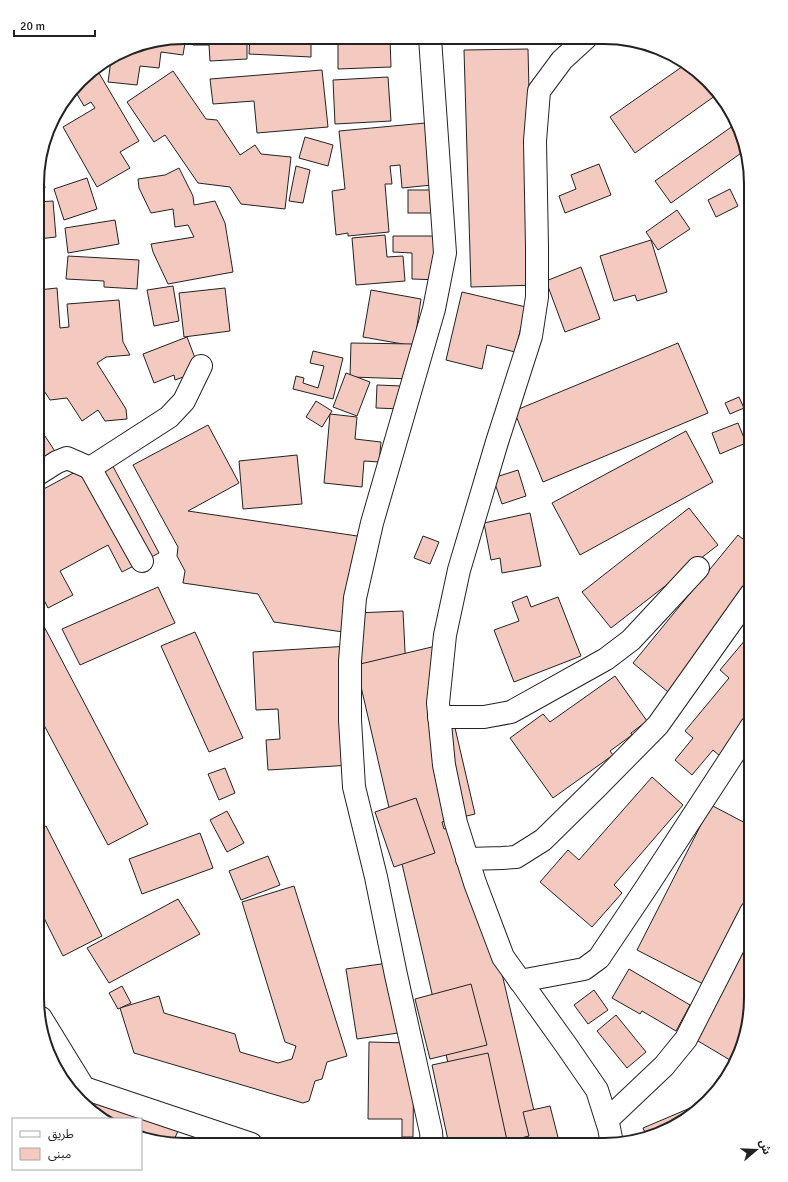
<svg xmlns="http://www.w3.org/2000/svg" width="788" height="1182" font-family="Signika,'Noto Sans Arabic',sans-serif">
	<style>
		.building { fill: #f3c9c0; stroke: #222 }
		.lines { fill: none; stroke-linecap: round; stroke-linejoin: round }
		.minor-casing { stroke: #222; stroke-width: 24 }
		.tertiary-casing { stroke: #222; stroke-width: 24 }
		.secondary-casing { stroke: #222; stroke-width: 24 }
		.minor { stroke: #fff; stroke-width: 22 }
		.tertiary { stroke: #fff; stroke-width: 22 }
		.secondary { stroke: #fff; stroke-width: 22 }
		.rim { fill: none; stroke: #222; stroke-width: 2 }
	</style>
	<rect width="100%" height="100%" fill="#fff"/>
	<!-- building -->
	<g class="building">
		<path d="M186,37L183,55L161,52L159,68L140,66L137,85L108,82L111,60L137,45Z"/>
		<path d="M192,37H247V59L210,61L209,45H193Z"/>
		<path d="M250,37H311V57L249,54Z"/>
		<path d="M390,38L391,67L338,69V39Z"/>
		<path d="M528,49L531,175L537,285L471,287L464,50Z"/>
		<path d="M686,64L693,67L719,93L635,153L610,117Z"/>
		<path d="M96,68L139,141L120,152L130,168L97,187L63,127L95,108L91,102L84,106L74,89L87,73Z"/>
		<path d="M322,70L328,127L257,133L254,101L213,104L210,79Z"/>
		<path d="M173,71L206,119L217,120L240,155L255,145L261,154L291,157L285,209L241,204L230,187L198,183L165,135L154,142L127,102Z"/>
		<path d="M388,77L391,121L335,124L333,80Z"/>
		<path d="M436,122L442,184L402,188L400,165L390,166L392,184H385L389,232L348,236V233L336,235L332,191L345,189L339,131Z"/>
		<path d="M737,123L740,128L744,151L671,203L655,181Z"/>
		<path d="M305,137L333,145L328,166L299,158Z"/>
		<path d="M40,158L45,188L38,189V165Z"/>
		<path d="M599,164L611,195L565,213L559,196L576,189L571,175Z"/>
		<path d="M296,166L310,170L303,203L289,201Z"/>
		<path d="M179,168L193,196L194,205L215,201L225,223L233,272L168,284L153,252L151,244L194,237L188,225L175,227L173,209L151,213L139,188L138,179L165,175Z"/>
		<path d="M87,178L97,209L64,220L54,189Z"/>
		<path d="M730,189L738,206L716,217L708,200Z"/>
		<rect x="408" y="190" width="29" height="23"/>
		<path d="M53,201L56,237L38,239V202Z"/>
		<path d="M677,210L690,229L658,250L646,232Z"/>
		<path d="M115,220L119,244L68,253L65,228Z"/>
		<path d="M385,235L387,257L403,256L405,281L356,285L352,238Z"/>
		<path d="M393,236H442L441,280L412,279V253L393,252Z"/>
		<path d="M651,240L667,292L637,301L635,295L614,301L600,256Z"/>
		<path d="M68,256L139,260L137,289L104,287V281L66,279Z"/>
		<path d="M581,267L600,319L565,332L546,281Z"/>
		<path d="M173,286L179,321L154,326L147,290Z"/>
		<path d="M57,288L60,328L69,327L67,304L119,300L123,342L130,355L106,357L97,363L126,409L127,419L105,421L98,410L82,421L67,398L50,400L41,386L38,387V290Z"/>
		<path d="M225,288L230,331L184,337L179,293Z"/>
		<path d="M371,290L421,299L414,346L363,337Z"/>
		<path d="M462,292L526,307L515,352L487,345L482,369L446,360Z"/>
		<path d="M187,337L200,371L175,380L174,375L154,383L143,354Z"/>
		<path d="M351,343L414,344L413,379L350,377Z"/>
		<path d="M678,343L708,413L543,482L514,411Z"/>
		<path d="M313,351L343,358L333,399L293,389L296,376L304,378L303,383L318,388L324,366L310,363Z"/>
		<path d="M346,373L370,382L357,416L333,407Z"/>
		<path d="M377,385L402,386V409L376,408Z"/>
		<path d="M739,397L744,408L730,414L725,403Z"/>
		<path d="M316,401L332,411L322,427L306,417Z"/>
		<path d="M330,414L357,417L355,439L381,442L379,462L364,461L362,487L324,483Z"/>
		<path d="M738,423L746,443L720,454L712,433Z"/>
		<path d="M208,425L239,483L188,511L364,537L350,633L274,622L258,594L183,583L185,571L177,556L178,547L133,465Z"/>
		<path d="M686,431L713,482L580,555L552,503Z"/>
		<path d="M45,436L58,456L38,470V441Z"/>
		<path d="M107,455L159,553L122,572L108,545L60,571L73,595L48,608L38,588V492Z"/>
		<path d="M297,455L302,504L243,509L239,461Z"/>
		<path d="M518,470L526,496L502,504L493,478Z"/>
		<path d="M689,508L718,545L611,628L582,592Z"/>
		<path d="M530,513L541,566L502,573L500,558L491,560L484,523Z"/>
		<path d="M738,535L750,545L751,544V592L668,692L633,663Z"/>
		<path d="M423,536L439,542L430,564L414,558Z"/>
		<path d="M158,587L175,623L80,665L62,629Z"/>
		<path d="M527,596L531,607L558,597L581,656L514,682L494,630L519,621L512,602Z"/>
		<path d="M403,611L406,671L359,673L356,613Z"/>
		<path d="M38,615L148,824L108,845L37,712Z"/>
		<path d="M195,632L243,738L209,752L161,646Z"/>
		<path d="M751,633V721L721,757L713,750L692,775L675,760L693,738L685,731L729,678L720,670Z"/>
		<path d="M349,646L352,765L268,770L266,740L280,739L278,709L256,710L253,652Z"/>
		<path d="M436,646L475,814L442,822L444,829L467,824L542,1145H467L356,665Z"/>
		<path d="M615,676L647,721L631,733L632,735L610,751L613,755L553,798L510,738L543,714L550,722Z"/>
		<path d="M225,768L235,793L219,800L208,774Z"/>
		<path d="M652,777L683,805L614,885L622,893L592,927L540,882L568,850L579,860Z"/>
		<path d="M416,798L435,853L394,867L375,812Z"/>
		<path d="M711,805L751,826V900L707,986L637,950Z"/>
		<path d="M227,811L244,843L227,852L210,820Z"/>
		<path d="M46,826L102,936L63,956L37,904V830Z"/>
		<path d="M200,833L213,868L142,894L129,859Z"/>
		<path d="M268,856L280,885L241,900L229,871Z"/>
		<path d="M294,886L347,1056L327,1062L322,1079L315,1081L309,1101L303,1103L134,1053L120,1008L159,996L164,1013L235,1034L240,1052L278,1063L292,1059L296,1046L285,1042L242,902Z"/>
		<path d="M178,899L200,934L109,983L87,948Z"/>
		<path d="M751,936V1008L743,1045L735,1063L693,1038Z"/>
		<path d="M388,963L398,1033L357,1039L346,969Z"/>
		<path d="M629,969L690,1005L676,1031L642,1011L640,1014L612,998Z"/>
		<path d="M471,984L487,1045L430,1059L415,999Z"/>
		<path d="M122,986L131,1003L118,1009L109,993Z"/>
		<path d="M594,990L608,1010L588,1024L574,1005Z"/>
		<path d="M616,1015L646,1052L627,1068L597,1031Z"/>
		<path d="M369,1042L414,1043L413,1137H402V1119H368Z"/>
		<path d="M46,1045L84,1076L181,1124L174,1140L168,1144H165L141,1137V1119H102L95,1115L68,1088L48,1054Z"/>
		<path d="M488,1053L508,1145H449L432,1065Z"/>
		<path d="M709,1100L701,1109L660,1134L647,1137L643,1128Z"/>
		<path d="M550,1106L560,1145H514L513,1140L529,1136L523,1112Z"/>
	</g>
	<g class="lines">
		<defs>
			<g id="minor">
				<path d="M586,38L562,60L539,91L535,141L537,247V297L531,336L497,442L459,570L445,635L438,703L444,765L456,823L475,883L503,957L566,1045L597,1090L609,1128L612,1143"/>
				<path d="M38,474L57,462L67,458L90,468"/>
				<path d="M142,561L90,468L169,417L184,401L201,366"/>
				<path d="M439,717H484L511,712L606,659L631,640L698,568"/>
				<path d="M467,859L502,858L516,857L543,840L596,788L658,725L751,594"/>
				<path d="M520,981L584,969L599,958L646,888L751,727"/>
				<path d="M607,1120L664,1066L686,1039L751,912"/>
			</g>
			<path id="tertiary" d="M41,1018L84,1088L251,1144"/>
			<path id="secondary" d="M430,38L445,253L434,309L372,523L355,598L350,661V720L354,787L376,877L396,975L431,1132L432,1145"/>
		</defs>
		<!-- minor casing -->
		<use href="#minor" class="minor-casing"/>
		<!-- tertiary casing -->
		<use href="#tertiary" class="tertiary-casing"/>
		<!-- secondary casing -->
		<use href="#secondary" class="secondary-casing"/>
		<!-- minor -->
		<use href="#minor" class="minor"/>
		<!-- tertiary -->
		<use href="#tertiary" class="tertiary"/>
		<!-- secondary -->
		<use href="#secondary" class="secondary"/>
	</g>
	<!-- crop -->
	<path d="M0 0H788V1182H0ZM184 44H604A140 140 0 0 1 744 184V998A140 140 0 0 1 604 1138H184A140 140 0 0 1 44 998V184A140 140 0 0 1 184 44Z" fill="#fff" fill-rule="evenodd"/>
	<path class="rim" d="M184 44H604A140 140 0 0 1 744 184V998A140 140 0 0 1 604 1138H184A140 140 0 0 1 44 998V184A140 140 0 0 1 184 44Z"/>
	<!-- legend -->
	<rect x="12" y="1118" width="130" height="52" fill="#ffffff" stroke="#a7a7a7"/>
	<rect x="20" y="1131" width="20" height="6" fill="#ffffff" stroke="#a7a7a7"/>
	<text x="48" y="1138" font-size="12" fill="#222222">طريق</text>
	<rect x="20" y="1148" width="20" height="12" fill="#f3c9c0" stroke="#a7a7a7"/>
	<text x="48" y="1158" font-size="12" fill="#222222">مبنى</text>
	<!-- north arrow -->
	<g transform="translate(756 1150) rotate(71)" stroke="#ffffff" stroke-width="3" paint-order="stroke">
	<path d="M0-3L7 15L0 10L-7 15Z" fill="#222222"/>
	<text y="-6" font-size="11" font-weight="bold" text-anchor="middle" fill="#222222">ش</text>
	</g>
	<!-- scale -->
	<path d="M14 30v6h81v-6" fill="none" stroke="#222222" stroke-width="2"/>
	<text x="20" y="30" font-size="12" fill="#222222" stroke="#ffffff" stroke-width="3" paint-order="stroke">20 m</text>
</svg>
